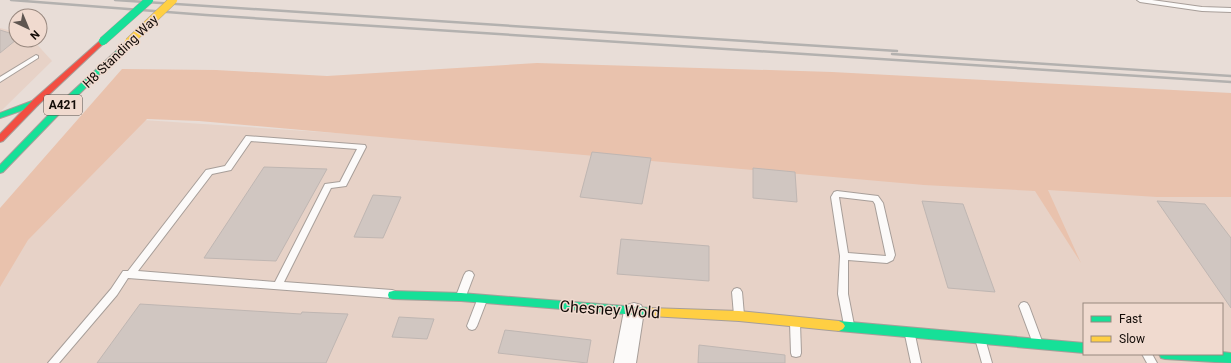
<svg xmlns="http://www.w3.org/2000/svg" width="1231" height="363" font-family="Roboto,sans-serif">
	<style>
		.built { fill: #e7d2c7; fill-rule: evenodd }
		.green { fill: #e9c2ad }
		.building { fill: #d0c6c1; stroke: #bfb6b2 }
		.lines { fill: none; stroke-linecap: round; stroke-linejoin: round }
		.lane-casing { stroke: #a79e99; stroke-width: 2 }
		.street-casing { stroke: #a79e99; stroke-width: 2 }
		.fast-casing { stroke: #a79e99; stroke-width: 2 }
		.slow-casing { stroke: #a79e99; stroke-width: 2 }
		.jam-casing { stroke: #a79e99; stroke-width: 2 }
		.lane { fill: #fcfaf9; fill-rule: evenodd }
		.street { fill: #fcfaf9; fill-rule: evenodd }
		.fast { fill: #16e098; fill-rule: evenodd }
		.slow { fill: #ffcf43; fill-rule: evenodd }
		.jam { fill: #f24e42; fill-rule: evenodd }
		.rail { stroke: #b3b1af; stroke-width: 2.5 }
		.fast-bridge-casing { stroke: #a79e99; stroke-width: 9; stroke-linecap: butt }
		.slow-bridge-casing { stroke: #a79e99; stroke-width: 9; stroke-linecap: butt }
		.fast-bridge { stroke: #16e098; stroke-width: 8 }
		.slow-bridge { stroke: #ffcf43; stroke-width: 8 }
		.labels { text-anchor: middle; stroke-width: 3; stroke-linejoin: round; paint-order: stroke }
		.shield { fill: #f0dacf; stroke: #554a44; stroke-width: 1 }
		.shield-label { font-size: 12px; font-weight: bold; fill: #130c08 }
		.street-label { font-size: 13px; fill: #130c08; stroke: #f0dacf }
		.near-street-label { font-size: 16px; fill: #130c08; stroke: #f0dacf }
	</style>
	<rect width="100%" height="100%" fill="#e8ddd7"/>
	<!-- built -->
	<g class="built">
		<path d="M0,28L16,32V40H33L52,61L0,112Z"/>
		<path d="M143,120L588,150L1034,189L1231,192V363H0V283L27,240ZM1084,304H1222V354H1084Z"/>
	</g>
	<!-- green -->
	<path class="green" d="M537,63L832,72L1231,93V197H1157L1048,190L1081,263L1035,191L924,185L199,121L147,119L28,240L0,287V208L122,69L216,70L327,76Z"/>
	<!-- building -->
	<g class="building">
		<path d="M0,30L16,35V40L0,53Z"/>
		<path d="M592,152L651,158L642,204L580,197Z"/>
		<path d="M264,167L327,169L276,261L204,258Z"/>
		<path d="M753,168L795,172L797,202L753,198Z"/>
		<path d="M373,195L401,197L383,238L354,237Z"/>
		<path d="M922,201L963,204L995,292L948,288Z"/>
		<path d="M1157,201L1205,204L1231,238V308Z"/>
		<path d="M621,239L709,246V281L617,274Z"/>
		<path d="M140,304L301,314L302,312L348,314L326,363H97Z"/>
		<path d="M399,317L434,319L427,339L392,337Z"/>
		<path d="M505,330L591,340L587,363L498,353Z"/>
		<path d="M699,345L785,355V363H698Z"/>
	</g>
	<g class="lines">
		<defs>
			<g id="lane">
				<path d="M1137,0H1152L1202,7L1231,8V12L1202,11L1140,2Z"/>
				<path d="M36,55L38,56V58L0,82V77Z"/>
				<path d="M246,136L365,145L366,147L346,186L331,188L284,282L392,290L395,291L397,294L395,297L392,298L128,278L117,295L59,363H48L111,289L123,271H128L206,170L225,166ZM251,141L357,149L340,182L325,184L275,282L138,271L212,174L231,170Z"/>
				<path d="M837,191L878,196L883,203L895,255L893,260L887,263L848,260V294L854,325L852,328L849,329L846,328L844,325L838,294L840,256L831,197L834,192ZM839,197L873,201L875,204L886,256L848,253Z"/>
				<path d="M469,271L472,272L474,275L466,296L464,299L461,300L458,299L456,296L464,275L466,272Z"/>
				<path d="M737,288L740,289L742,292L744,315L742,318L739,319L736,318L734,315L732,292L734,289Z"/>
				<path d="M482,296L485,297L487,300L477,326L475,329L472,330L469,329L467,326L477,300L479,297Z"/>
				<path d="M1024,302L1027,303L1029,306L1042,341L1041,344L1037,345L1033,344L1032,341L1019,306L1021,303Z"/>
				<path d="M795,319L798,320L800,323L801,353L800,356L796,357L792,356L791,353L790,323L792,320Z"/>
				<path d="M910,331L914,332L915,335L921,363H911L905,335L906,332Z"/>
				<path d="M981,338L985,339L986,342L992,363H982L976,342L977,339Z"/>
				<path d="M1142,354H1152L1157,363H1147Z"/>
			</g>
			<path id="street" d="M634,303L641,305L644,311L636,363H614L624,311L627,305Z"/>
			<g id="fast">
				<path d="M129,40L133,42L131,43L67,106L3,172L0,173V165L61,102L127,41Z"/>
				<path d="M32,101H35L39,103L38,105L0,118V113Z"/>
				<path d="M393,291L461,293L650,308L654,309L655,312L654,315L650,316L461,301L393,299L389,298L388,295L389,292Z"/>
				<path d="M839,321L1084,343V353L839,331L835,329L833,326L835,323Z"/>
				<path d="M1222,352L1231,353V363L1165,359L1161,358L1159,354H1222Z"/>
			</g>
			<path id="slow" d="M650,308L739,311L839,321L843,323L845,326L843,329L839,331L739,321L650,316L646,315L645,312L646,309Z"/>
			<path id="jam" d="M103,39L105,40V42L38,105L3,141L0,142V134L32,101L101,40Z"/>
		</defs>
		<!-- lane casing -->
		<use href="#lane" class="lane-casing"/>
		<!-- street casing -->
		<use href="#street" class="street-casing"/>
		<!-- fast casing -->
		<use href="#fast" class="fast-casing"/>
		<!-- slow casing -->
		<use href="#slow" class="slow-casing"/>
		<!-- jam casing -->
		<use href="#jam" class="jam-casing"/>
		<!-- lane -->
		<use href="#lane" class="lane"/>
		<!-- street -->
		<use href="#street" class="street"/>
		<!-- fast -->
		<use href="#fast" class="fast"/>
		<!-- slow -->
		<use href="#slow" class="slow"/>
		<!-- jam -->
		<use href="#jam" class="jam"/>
		<!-- rail -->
		<g class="rail">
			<path d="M11,0L206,15L1231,82"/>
			<path d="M115,0L897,51"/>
			<path d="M892,54L1231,76"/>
		</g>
		<defs>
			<path id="fast-bridge" d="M103,41L149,0"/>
			<path id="slow-bridge" d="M129,42L173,0"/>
		</defs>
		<!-- fast-bridge casing -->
		<use href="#fast-bridge" class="fast-bridge-casing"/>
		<!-- slow-bridge casing -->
		<use href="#slow-bridge" class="slow-bridge-casing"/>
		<!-- fast-bridge -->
		<use href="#fast-bridge" class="fast-bridge"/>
		<!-- slow-bridge -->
		<use href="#slow-bridge" class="slow-bridge"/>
	</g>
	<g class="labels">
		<!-- shield labels -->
		<rect class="shield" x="44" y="95" width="38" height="20" rx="3"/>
		<g class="shield-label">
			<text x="63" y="109">A421</text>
		</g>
		<!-- street labels -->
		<g class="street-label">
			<text transform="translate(120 51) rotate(-44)" y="5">H8 Standing Way</text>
		</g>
		<!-- near-street labels -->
		<g class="near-street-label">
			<text transform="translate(610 309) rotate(4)" y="6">Chesney Wold</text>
		</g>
	</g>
	<!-- legend -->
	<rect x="1083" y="303" width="140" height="52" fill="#f0dacf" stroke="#98887f"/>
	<rect x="1091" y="316" width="20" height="6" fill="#16e098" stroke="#98887f"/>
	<text x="1119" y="323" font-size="12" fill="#130c08">Fast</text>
	<rect x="1091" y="336" width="20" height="6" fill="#ffcf43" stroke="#98887f"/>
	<text x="1119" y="343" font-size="12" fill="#130c08">Slow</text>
	<!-- north arrow -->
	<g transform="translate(28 28) rotate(136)"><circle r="19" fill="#f0dacf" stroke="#98887f"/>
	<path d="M0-3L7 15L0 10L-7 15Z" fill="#5e5550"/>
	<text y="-6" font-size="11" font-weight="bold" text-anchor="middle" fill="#130c08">N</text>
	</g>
</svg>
